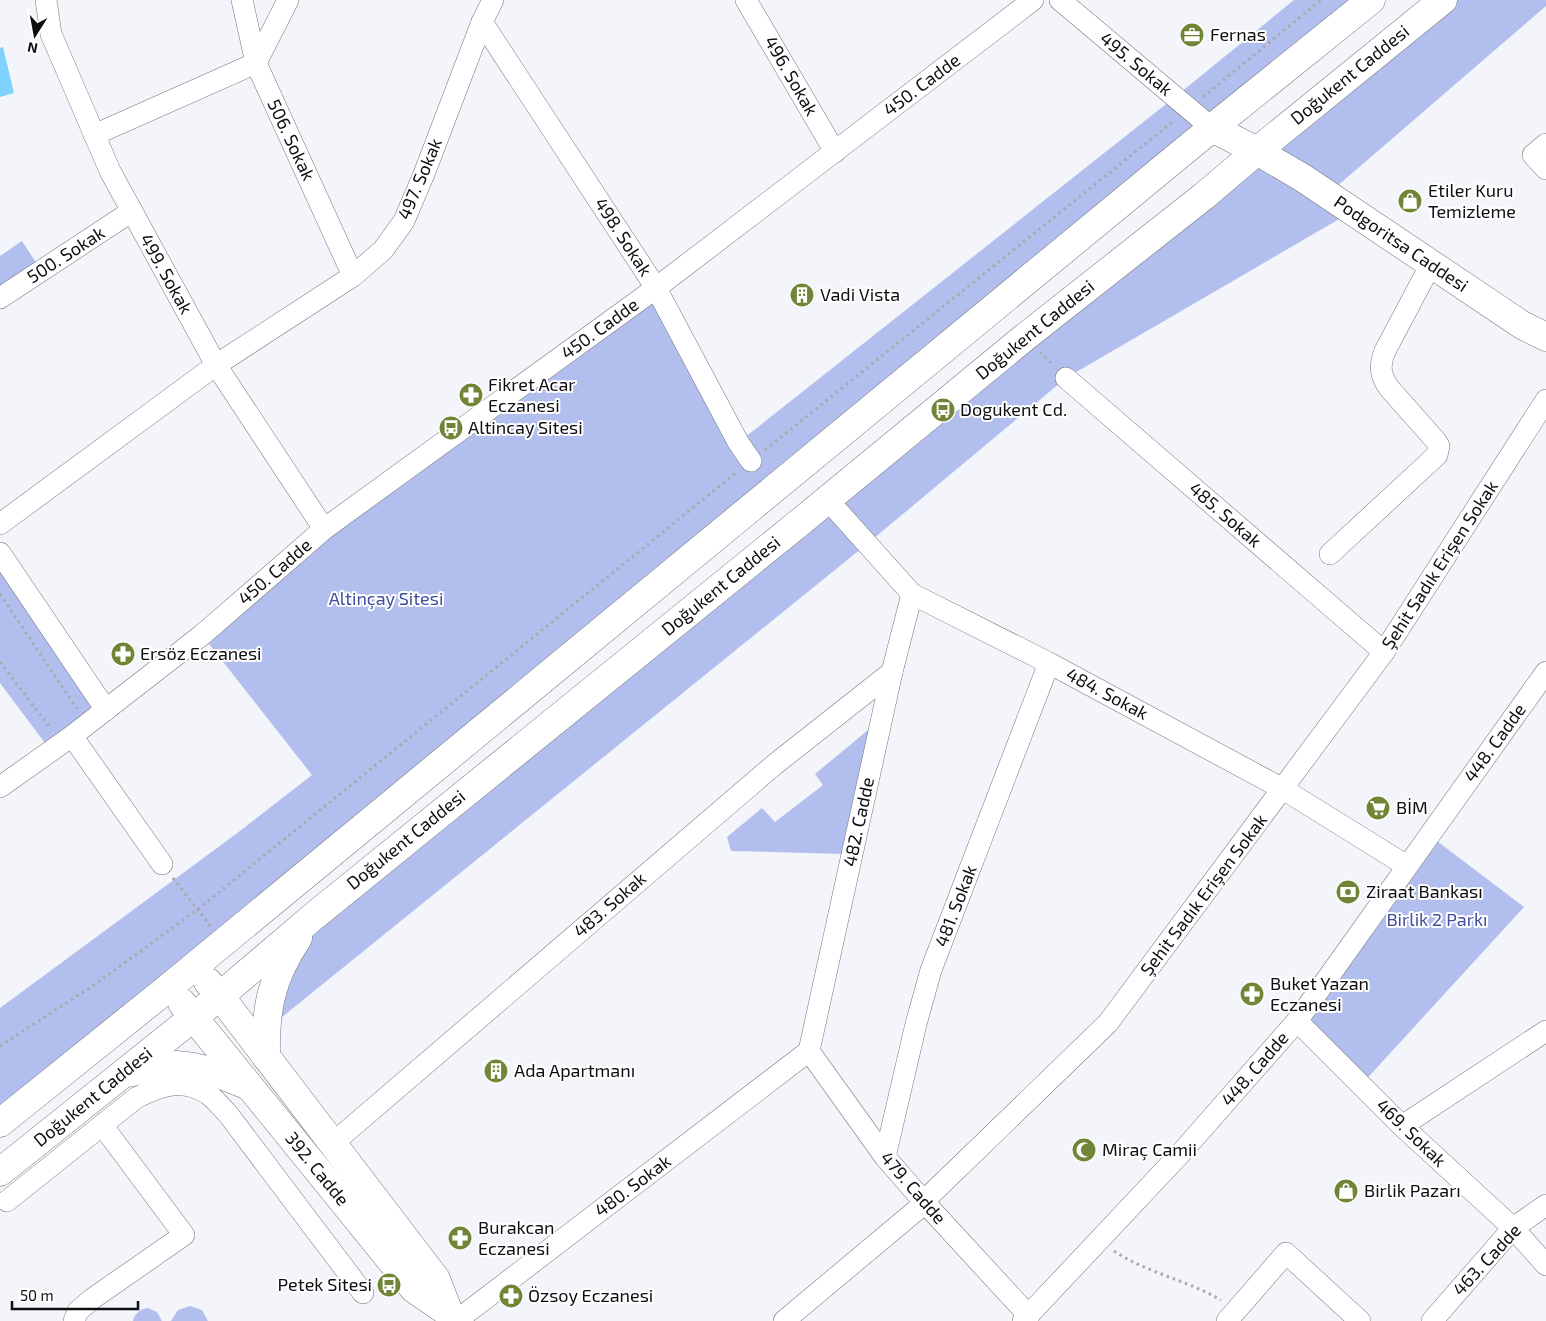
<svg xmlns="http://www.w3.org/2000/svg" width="1546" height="1321" font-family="'Exo 2',sans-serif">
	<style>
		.green { fill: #b2bfee }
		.water { fill: #81d1ff }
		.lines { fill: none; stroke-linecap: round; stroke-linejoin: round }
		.minor-casing { stroke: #74767b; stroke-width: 22 }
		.major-casing { stroke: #74767b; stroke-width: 29 }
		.path { stroke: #a7a9ad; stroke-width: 3; stroke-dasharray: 2.5 4; stroke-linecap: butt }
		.minor { stroke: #fff; stroke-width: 21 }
		.major { stroke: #fff; stroke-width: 28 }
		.labels { text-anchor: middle; stroke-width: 4; stroke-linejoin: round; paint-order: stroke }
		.poi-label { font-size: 18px; fill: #0e0e10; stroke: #fff; text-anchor: start }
		.street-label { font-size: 18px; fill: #0e0e10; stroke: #fff }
		.park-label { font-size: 18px; fill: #3f4e9f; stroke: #fff }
	</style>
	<rect width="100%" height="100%" fill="#f3f5fb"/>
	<!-- green -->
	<g class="green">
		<path d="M1294,0H1371L0,1123V1008L236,834L312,775L202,635L656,288L739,442L1175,97Z"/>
		<path d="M1443,0H1546V6L1328,194L1353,211L1066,378L867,544L266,1030L314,916Z"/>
		<path d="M22,241L37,264L0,291V256Z"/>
		<path d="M0,553L106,710L51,751L0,683Z"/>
		<path d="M879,721L845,854L731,851L727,837L762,808L775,822L823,785L815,774Z"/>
		<path d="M1429,835L1524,907L1361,1085L1297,1021Z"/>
		<path d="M190,1306L202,1310L208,1321H171L178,1310Z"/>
		<path d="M148,1308L157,1312L162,1321H133C135,1313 140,1309 148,1308Z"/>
	</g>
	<!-- water -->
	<path class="water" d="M3,47L14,93L0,97V48Z"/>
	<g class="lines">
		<defs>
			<g id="minor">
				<path d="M46,0L51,34L110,171L216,365L324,529"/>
				<path d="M242,0L256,63L353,276"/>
				<path d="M746,0L835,152"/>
				<path d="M1060,0L1212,128"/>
				<path d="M482,22L656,288L738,442L751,461"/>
				<path d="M94,135L256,63L288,0"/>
				<path d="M1546,144L1533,155L1546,169"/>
				<path d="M0,298L132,211"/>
				<path d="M1066,378L1384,652"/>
				<path d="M827,499L912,594L1049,663L1283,789L1407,866"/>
				<path d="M0,524L216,365L353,276L383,250L404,221L424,174L482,22L493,0"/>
				<path d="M0,553L106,710"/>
				<path d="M1330,554L1437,455L1439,446L1436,441L1389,388C1380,375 1379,366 1385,351L1431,264"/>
				<path d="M72,736L162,864"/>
				<path d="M0,787L72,736L202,635L324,529L656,288L1033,0"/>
				<path d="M1297,1021L1402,1126L1513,1228L1546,1265"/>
				<path d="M809,1051L892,672L912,594"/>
				<path d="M809,1051L885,1157L925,1203L1029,1316"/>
				<path d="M1402,1126L1546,1031"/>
				<path d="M332,1144L774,765L892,672"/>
				<path d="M885,1157L916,1024L931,970L1049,663"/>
				<path d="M7,1201L136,1098C160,1086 183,1077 208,1094C215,1099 221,1107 228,1114L363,1293"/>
				<path d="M74,1321L78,1311L92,1299L184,1235L102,1125"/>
				<path d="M456,1321L809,1051"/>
				<path d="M784,1321L925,1203L926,1199L1108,1023L1384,652L1546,400"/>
				<path d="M1023,1321L1181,1153L1297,1021L1546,672"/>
				<path d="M1227,1321L1286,1253L1360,1321"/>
				<path d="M1432,1321L1513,1228L1546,1205"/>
			</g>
			<g id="major">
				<path d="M1212,128L1257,151L1303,178L1522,325L1546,337"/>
				<path d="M208,982L220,996L436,1279L449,1313"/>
				<path d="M182,1003L414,1289L449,1313L456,1321"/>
				<path d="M266,1057C265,1009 271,978 298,938"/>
				<path d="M127,1073C143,1070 160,1065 177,1065C202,1066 226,1077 249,1086"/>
				<path d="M0,1123L168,988L1212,128L1371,0"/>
				<path d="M0,1172L220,996L314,916L799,523L1025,337L1204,196L1257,151L1443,0"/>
			</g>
		</defs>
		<!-- minor casing -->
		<use href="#minor" class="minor-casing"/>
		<!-- major casing -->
		<use href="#major" class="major-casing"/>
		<!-- path -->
		<g class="path">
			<path d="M1203,97L1321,0"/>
			<path d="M1040,352L1053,365"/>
			<path d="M765,450L1175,120"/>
			<path d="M0,594L77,709"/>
			<path d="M0,662L51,729"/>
			<path d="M173,878L211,927"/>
			<path d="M0,1046L94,985L197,910L737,472"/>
			<path d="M1114,1251C1147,1273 1187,1280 1221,1300"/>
		</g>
		<!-- minor -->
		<use href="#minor" class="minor"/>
		<!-- major -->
		<use href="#major" class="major"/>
	</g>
	<!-- icons -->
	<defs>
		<symbol id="office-disc" viewBox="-11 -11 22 22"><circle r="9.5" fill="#708536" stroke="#fff"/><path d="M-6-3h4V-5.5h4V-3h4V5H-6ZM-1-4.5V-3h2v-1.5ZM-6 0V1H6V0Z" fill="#fff"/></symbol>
		<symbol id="shop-disc" viewBox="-11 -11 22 22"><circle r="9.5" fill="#708536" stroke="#fff"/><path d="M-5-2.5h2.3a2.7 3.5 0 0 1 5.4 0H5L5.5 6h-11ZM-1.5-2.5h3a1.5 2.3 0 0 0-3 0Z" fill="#fff"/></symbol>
		<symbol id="building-disc" viewBox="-11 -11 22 22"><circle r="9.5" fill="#708536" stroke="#fff"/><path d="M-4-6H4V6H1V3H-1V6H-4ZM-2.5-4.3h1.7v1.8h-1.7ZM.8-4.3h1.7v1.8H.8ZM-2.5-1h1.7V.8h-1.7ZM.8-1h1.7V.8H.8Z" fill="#fff"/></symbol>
		<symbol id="pharmacy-disc" viewBox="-11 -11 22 22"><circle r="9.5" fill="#708536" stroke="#fff"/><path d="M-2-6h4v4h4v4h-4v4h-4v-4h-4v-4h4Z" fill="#fff"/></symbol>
		<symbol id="bus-disc" viewBox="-11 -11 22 22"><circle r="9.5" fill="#708536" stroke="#fff"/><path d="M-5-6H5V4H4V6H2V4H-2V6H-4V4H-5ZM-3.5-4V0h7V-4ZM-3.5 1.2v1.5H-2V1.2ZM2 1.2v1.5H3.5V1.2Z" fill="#fff"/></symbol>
		<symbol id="supermarket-disc" viewBox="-11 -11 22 22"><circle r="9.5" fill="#708536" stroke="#fff"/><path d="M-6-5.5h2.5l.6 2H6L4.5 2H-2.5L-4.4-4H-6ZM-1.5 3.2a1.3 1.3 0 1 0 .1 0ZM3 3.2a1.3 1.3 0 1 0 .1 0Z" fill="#fff"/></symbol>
		<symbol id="bank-disc" viewBox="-11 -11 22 22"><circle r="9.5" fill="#708536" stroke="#fff"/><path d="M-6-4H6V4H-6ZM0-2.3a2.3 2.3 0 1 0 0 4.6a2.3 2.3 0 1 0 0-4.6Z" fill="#fff"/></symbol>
		<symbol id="mosque-disc" viewBox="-11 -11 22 22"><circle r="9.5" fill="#708536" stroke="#fff"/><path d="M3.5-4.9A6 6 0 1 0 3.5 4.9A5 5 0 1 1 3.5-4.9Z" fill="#fff"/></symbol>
	</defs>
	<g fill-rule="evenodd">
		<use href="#office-disc" x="1178" y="21" width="28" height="28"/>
		<use href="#shop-disc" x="1396" y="187" width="28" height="28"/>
		<use href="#building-disc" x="788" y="281" width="28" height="28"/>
		<use href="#pharmacy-disc" x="457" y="381" width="28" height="28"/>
		<use href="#bus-disc" x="929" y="396" width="28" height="28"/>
		<use href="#bus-disc" x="437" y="414" width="28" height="28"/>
		<use href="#pharmacy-disc" x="109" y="640" width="28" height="28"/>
		<use href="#supermarket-disc" x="1364" y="794" width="28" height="28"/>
		<use href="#bank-disc" x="1334" y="878" width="28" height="28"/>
		<use href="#pharmacy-disc" x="1238" y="980" width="28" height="28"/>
		<use href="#building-disc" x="482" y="1057" width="28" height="28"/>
		<use href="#mosque-disc" x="1070" y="1136" width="28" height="28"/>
		<use href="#shop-disc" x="1332" y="1177" width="28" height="28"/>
		<use href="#pharmacy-disc" x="446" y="1224" width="28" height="28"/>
		<use href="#bus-disc" x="375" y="1271" width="28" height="28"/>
		<use href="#pharmacy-disc" x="497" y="1282" width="28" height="28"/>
	</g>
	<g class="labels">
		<!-- poi labels -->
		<g class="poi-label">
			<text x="1210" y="41">Fernas</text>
			<text x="1428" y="197">Etiler Kuru<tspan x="1428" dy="21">Temizleme</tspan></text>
			<text x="820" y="301">Vadi Vista</text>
			<text x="488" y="391">Fikret Acar<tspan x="488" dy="21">Eczanesi</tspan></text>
			<text x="960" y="416">Dogukent Cd.</text>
			<text x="468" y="434">Altincay Sitesi</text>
			<text x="140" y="660">Ersöz Eczanesi</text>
			<text x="1396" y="814">BİM</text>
			<text x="1366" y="898">Ziraat Bankası</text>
			<text x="1270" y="990">Buket Yazan<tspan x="1270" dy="21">Eczanesi</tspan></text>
			<text x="514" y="1077">Ada Apartmanı</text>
			<text x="1102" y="1156">Miraç Camii</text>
			<text x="1364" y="1197">Birlik Pazarı</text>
			<text x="478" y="1234">Burakcan<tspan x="478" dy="21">Eczanesi</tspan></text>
			<text x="372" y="1291" text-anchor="end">Petek Sitesi</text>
			<text x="528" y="1302">Özsoy Eczanesi</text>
		</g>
		<!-- street labels -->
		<g class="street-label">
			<text transform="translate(1136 64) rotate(40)" y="6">495. Sokak</text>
			<text transform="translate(1350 75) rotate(-39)" y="6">Doğukent Caddesi</text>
			<text transform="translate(791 76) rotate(60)" y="6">496. Sokak</text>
			<text transform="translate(922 85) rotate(-37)" y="6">450. Cadde</text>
			<text transform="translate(291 140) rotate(65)" y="6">506. Sokak</text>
			<text transform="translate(420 179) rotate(-67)" y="6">497. Sokak</text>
			<text transform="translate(623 237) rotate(57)" y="6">498. Sokak</text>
			<text transform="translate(1401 244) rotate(34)" y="6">Podgoritsa Caddesi</text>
			<text transform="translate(66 255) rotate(-33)" y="6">500. Sokak</text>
			<text transform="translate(166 274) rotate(61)" y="6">499. Sokak</text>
			<text transform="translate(600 329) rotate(-36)" y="6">450. Cadde</text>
			<text transform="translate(1035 330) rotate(-39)" y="6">Doğukent Caddesi</text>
			<text transform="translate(1225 515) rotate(41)" y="6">485. Sokak</text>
			<text transform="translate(1440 565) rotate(-57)" y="6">Şehit Sadık Erişen Sokak</text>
			<text transform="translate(275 572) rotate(-41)" y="6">450. Cadde</text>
			<text transform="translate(721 586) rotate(-39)" y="6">Doğukent Caddesi</text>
			<text transform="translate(1107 694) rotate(28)" y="6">484. Sokak</text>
			<text transform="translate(1495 743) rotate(-54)" y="6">448. Cadde</text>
			<text transform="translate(859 822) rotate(-78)" y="6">482. Cadde</text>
			<text transform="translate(406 840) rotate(-39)" y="6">Doğukent Caddesi</text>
			<text transform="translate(1204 895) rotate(-53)" y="6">Şehit Sadık Erişen Sokak</text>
			<text transform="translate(610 905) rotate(-41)" y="6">483. Sokak</text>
			<text transform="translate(956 906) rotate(-69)" y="6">481. Sokak</text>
			<text transform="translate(1255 1069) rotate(-49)" y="6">448. Cadde</text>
			<text transform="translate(93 1097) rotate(-39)" y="6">Doğukent Caddesi</text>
			<text transform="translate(1411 1133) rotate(44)" y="6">469. Sokak</text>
			<text transform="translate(317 1169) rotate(51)" y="6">392. Cadde</text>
			<text transform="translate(633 1186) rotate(-37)" y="6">480. Sokak</text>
			<text transform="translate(913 1188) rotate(49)" y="6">479. Cadde</text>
			<text transform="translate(1487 1260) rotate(-47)" y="6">463. Cadde</text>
		</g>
		<!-- park labels -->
		<g class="park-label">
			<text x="386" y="605">Altinçay Sitesi</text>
			<text x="1437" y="926">Birlik 2 Parkı</text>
		</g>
	</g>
	<!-- north arrow -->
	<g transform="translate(35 35) rotate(191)" stroke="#ffffff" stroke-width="4" paint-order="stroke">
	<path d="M0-4L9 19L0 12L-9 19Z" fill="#0e0e10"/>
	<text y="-8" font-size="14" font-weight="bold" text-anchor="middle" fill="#0e0e10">N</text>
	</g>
	<!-- scale -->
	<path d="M12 1301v8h126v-8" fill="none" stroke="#0e0e10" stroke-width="2.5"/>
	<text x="20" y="1301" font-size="15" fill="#0e0e10" stroke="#ffffff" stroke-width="4" paint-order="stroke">50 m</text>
</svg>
